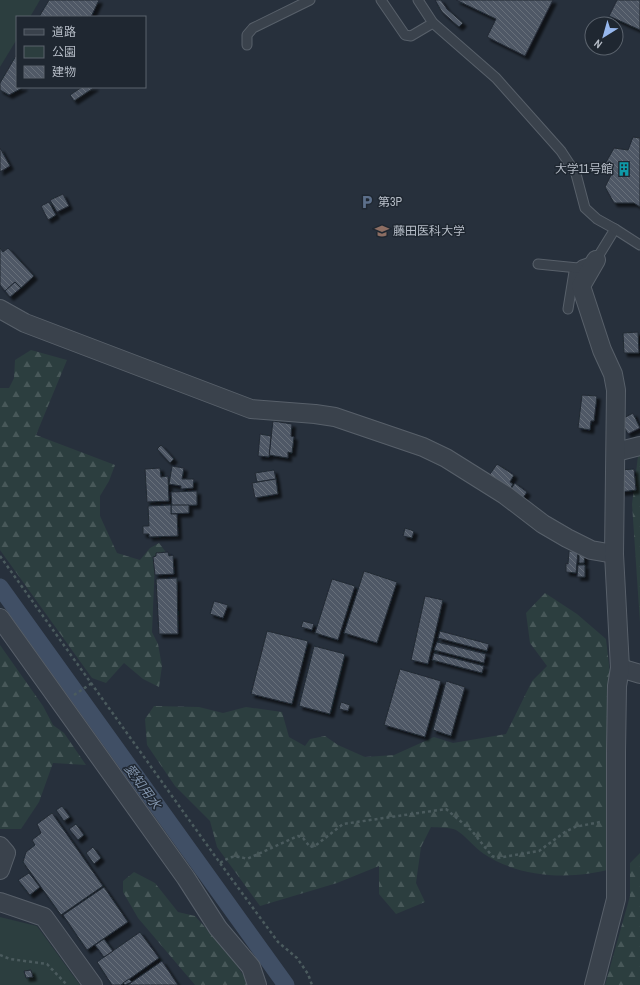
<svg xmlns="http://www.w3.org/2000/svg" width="640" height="985" font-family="'Archivo Narrow','Noto Sans JP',sans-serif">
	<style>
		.forest { fill: url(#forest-firs) }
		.park { fill: #2c3e3f }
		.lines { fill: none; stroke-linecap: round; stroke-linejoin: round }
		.canal { stroke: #404f65; stroke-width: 17 }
		.building { fill: url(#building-back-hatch); stroke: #212933; filter: url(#shadow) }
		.service-casing { stroke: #58606a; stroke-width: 11 }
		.minor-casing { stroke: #58606a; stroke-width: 20 }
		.path { stroke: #4b5b5e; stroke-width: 2.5; stroke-dasharray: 3 3; stroke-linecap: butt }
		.service { stroke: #3a424c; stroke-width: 9 }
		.minor { stroke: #3a424c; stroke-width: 18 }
		.labels { text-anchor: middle; stroke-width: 3; stroke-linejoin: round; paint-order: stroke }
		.poi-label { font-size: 12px; fill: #b6bdc7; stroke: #1f2731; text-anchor: start }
		.water-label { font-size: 13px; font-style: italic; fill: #8193ab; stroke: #1f2731 }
	</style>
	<defs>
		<pattern id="forest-firs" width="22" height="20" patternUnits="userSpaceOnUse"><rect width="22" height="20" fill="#2c3e3f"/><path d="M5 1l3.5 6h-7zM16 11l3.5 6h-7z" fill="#485859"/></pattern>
		<pattern id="building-back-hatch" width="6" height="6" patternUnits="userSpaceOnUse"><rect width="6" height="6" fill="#505966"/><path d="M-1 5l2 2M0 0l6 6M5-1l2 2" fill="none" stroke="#676f7a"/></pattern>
		<filter id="shadow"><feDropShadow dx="3.5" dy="3.5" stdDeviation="1" flood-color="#0009"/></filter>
	</defs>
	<rect width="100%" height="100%" fill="#27303c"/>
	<!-- forest -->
	<g class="forest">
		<path d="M31,350L67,360L36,435L115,465L109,481L100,496V516L117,553L140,560L150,548L159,543L168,555L155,562L152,632L158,644L162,666L159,687L143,679L124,663L106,683L92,678L0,550V388H9L14,378L15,360Z"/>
		<path d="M640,440V623L632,504Z"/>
		<path d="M545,593L577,614L606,639L614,708L611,869C571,880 520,878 484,854C474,847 466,836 456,830C450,827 438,828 431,827L421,847L416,883L425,902L396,914L379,894V866L337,883L260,906L217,847L210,821L175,786L147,745L145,719L154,706L199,707L223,713L246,707L282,712L289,737L305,746L310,739L325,736L338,745L365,757L394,755L434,737L453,743L506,734L532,681L547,666L530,643L526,613Z"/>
		<path d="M0,645L43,706L53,725L64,733L86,765L53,763L39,802L21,829H0Z"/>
		<path d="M640,853V985H605L630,896V863Z"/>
		<path d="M134,872L155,883L178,912L195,916L229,954L250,985H195L138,918L123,892V881Z"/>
	</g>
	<!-- park -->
	<g class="park">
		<path d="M0,0H40L30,17H17V39L0,67Z"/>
		<path d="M0,917L37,926L80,985H0Z"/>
	</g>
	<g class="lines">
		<!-- canal -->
		<path class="canal" d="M0,587L286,985"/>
	</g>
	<!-- building -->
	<g class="building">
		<path d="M49,0H99L91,17H39Z"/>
		<path d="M435,0H441L447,9L463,23L459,27L442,12Z"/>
		<path d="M456,0H553L525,56L487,37L496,19Z"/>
		<path d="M617,0H640V30L609,16Z"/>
		<path d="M17,54V87H24L9,95L0,90V83Z"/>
		<path d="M82,87H95L74,101L70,95Z"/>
		<path d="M633,137L640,138V207L634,203H614L605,187L612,173L605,164L614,148L628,150Z"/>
		<path d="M0,148L10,166L0,172Z"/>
		<path d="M63,194L69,206L57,212L50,200Z"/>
		<path d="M49,202L56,215L48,220L41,206Z"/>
		<path d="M0,248L3,252L8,248L34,276L21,288L15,282L5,291L0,285Z"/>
		<path d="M15,282L21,288L10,297L5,291Z"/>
		<path d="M638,332L639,353H624L623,333Z"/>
		<path d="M582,395L597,396L594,421H591L590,430L578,428Z"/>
		<path d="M633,413L640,428L628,434L620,420Z"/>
		<path d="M273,421L292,424L291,436L294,437L292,453L288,452V458L269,455Z"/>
		<path d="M260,434L271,436L269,457L258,456Z"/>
		<path d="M161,445L174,459L170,463L157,449Z"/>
		<path d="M497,464L514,475L510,482L513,484L509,491L488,477Z"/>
		<path d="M172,466L184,468L182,479H194L193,488L181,489V486L169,484Z"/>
		<path d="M160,468L161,477L168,476L169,501L147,502L145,469Z"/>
		<path d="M634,469L636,490L621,492L620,470Z"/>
		<path d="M274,470L276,479L257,482L255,473Z"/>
		<path d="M276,479L278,494L255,498L252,483Z"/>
		<path d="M515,483L527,492L521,501L508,493Z"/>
		<path d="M197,491V505L172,506L171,492Z"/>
		<path d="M171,505H189V513L171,514Z"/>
		<path d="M171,505V514H177L178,536L149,537V534H143V526H149L148,506Z"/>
		<path d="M405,528L414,531L412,538L403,536Z"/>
		<path d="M569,551H578L576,573L566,572V563L568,564Z"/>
		<path d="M168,552L169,556L173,555L174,574L155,575L153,557L156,556V553Z"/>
		<path d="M579,553L585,554L584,563H579Z"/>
		<path d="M578,565H585V577H577Z"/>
		<path d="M364,571L397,582L377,643L344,633Z"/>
		<path d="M177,578L178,634H159L156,579Z"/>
		<path d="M332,579L355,586L338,640L315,633Z"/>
		<path d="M425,596L443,600L428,664L411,660Z"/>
		<path d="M214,601L228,605L223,618L210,614Z"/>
		<path d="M303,621L314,624L312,630L301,627Z"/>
		<path d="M267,631L308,641L292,704L251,694Z"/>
		<path d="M440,631L489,644L487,651L438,638Z"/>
		<path d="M437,642L486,654L484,663L434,650Z"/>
		<path d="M314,646L345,654L330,714L299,706Z"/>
		<path d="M434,653L484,666L482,673L432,660Z"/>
		<path d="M400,669L441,681L425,737L384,725Z"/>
		<path d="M446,681L465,687L451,736L433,730Z"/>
		<path d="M341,702L350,705L348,711L339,709Z"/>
		<path d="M62,806L70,817L64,821L56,810Z"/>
		<path d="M52,813L103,886L61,915L23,862L26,852L35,845L32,840L41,833L37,824Z"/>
		<path d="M76,824L84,835L78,840L69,829Z"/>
		<path d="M93,847L101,858L94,864L86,853Z"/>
		<path d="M29,873L40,887L30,895L18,880Z"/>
		<path d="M104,887L128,922L87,950L63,915Z"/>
		<path d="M140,932L159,958L121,985H112L97,962Z"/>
		<path d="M104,939L113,951L104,957L95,945Z"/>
		<path d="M162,961L178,985H128L132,982Z"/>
		<path d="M31,970L33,977L26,978L24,971Z"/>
		<path d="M129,979L132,982L125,985L123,983Z"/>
	</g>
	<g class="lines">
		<defs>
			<g id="service">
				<path d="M381,0L405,35L411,36L433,23"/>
				<path d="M418,0L433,23L496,78L561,151L576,174L585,208L597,219L615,229L596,260L582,265L574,272L568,309"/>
				<path d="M247,45V35L253,28L310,0"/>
				<path d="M615,229L640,245"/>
				<path d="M538,264L578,268"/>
			</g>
			<g id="minor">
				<path d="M0,309L25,323L251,409L315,414L335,417L423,447L446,458L505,495L543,524L567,538L591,550L614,554"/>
				<path d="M616,452L640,446"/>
				<path d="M0,618L186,878L218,928L251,967L257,985"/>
				<path d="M620,668L640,674"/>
				<path d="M0,846L6,853L0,870"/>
				<path d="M0,902L44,917L93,985"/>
				<path d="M594,985L616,899V752L617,686L620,668L614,554L616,390L613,374L602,350L581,286L596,260"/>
			</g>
		</defs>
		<!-- service casing -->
		<use href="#service" class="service-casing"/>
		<!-- minor casing -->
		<use href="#minor" class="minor-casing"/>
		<!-- path -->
		<g class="path">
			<path d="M0,556L220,863L278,942L297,958L308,974L312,985"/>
			<path d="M74,695L92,683"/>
			<path d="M220,863C231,856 235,855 247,859L298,836L303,838L310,847L315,846L343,824L446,809L472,831L492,856L497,858L539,851L565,832L575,827L600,822"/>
			<path d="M0,955L10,959L47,964L67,985"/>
		</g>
		<!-- service -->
		<use href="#service" class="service"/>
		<!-- minor -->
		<use href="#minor" class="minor"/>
	</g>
	<!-- icons -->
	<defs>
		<symbol id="building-bare" viewBox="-9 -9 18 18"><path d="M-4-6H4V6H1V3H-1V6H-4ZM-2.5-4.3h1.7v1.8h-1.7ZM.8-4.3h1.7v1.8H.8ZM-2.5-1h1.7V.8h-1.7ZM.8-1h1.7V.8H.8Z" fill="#0f9aa8" stroke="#1f2731" stroke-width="2.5" paint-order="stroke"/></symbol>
		<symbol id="parking-bare" viewBox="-9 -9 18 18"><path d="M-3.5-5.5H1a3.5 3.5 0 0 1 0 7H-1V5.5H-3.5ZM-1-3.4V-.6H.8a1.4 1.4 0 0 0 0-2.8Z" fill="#5c6f8a" stroke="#1f2731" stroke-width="2.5" paint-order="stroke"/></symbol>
		<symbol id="university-bare" viewBox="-9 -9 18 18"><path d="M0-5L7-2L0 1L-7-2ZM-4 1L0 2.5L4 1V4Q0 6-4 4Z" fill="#8d6e63" stroke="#1f2731" stroke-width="2.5" paint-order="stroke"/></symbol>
	</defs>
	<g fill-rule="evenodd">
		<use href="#building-bare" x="614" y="159" width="20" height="20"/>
		<use href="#parking-bare" x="357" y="192" width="20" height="20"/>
		<use href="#university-bare" x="372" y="221" width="20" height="20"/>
	</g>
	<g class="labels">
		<!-- poi labels -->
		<g class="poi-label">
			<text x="613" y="173" text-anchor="end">大学11号館</text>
			<text x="378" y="206">第3P</text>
			<text x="393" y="235">藤田医科大学</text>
		</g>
		<!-- water labels -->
		<g class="water-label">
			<text transform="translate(143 786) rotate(54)" y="5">愛知用水</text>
		</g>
	</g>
	<!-- legend -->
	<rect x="16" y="16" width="130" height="72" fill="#1f2731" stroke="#5b636d"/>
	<rect x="24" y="29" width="20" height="6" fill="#3a424c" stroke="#5b636d"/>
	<text x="52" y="36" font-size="12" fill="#b6bdc7">道路</text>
	<rect x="24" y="46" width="20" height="12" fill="#2c3e3f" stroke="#5b636d"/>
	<text x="52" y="56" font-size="12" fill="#b6bdc7">公園</text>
	<rect x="24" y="66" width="20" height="12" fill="url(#building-back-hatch)" stroke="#5b636d"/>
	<text x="52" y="76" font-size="12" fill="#b6bdc7">建物</text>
	<!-- north arrow -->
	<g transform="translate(604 36) rotate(217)"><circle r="19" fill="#1f2731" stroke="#5b636d"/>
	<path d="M0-3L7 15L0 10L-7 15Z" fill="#96b7ed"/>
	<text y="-6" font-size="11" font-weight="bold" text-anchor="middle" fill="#b6bdc7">N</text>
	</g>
</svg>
